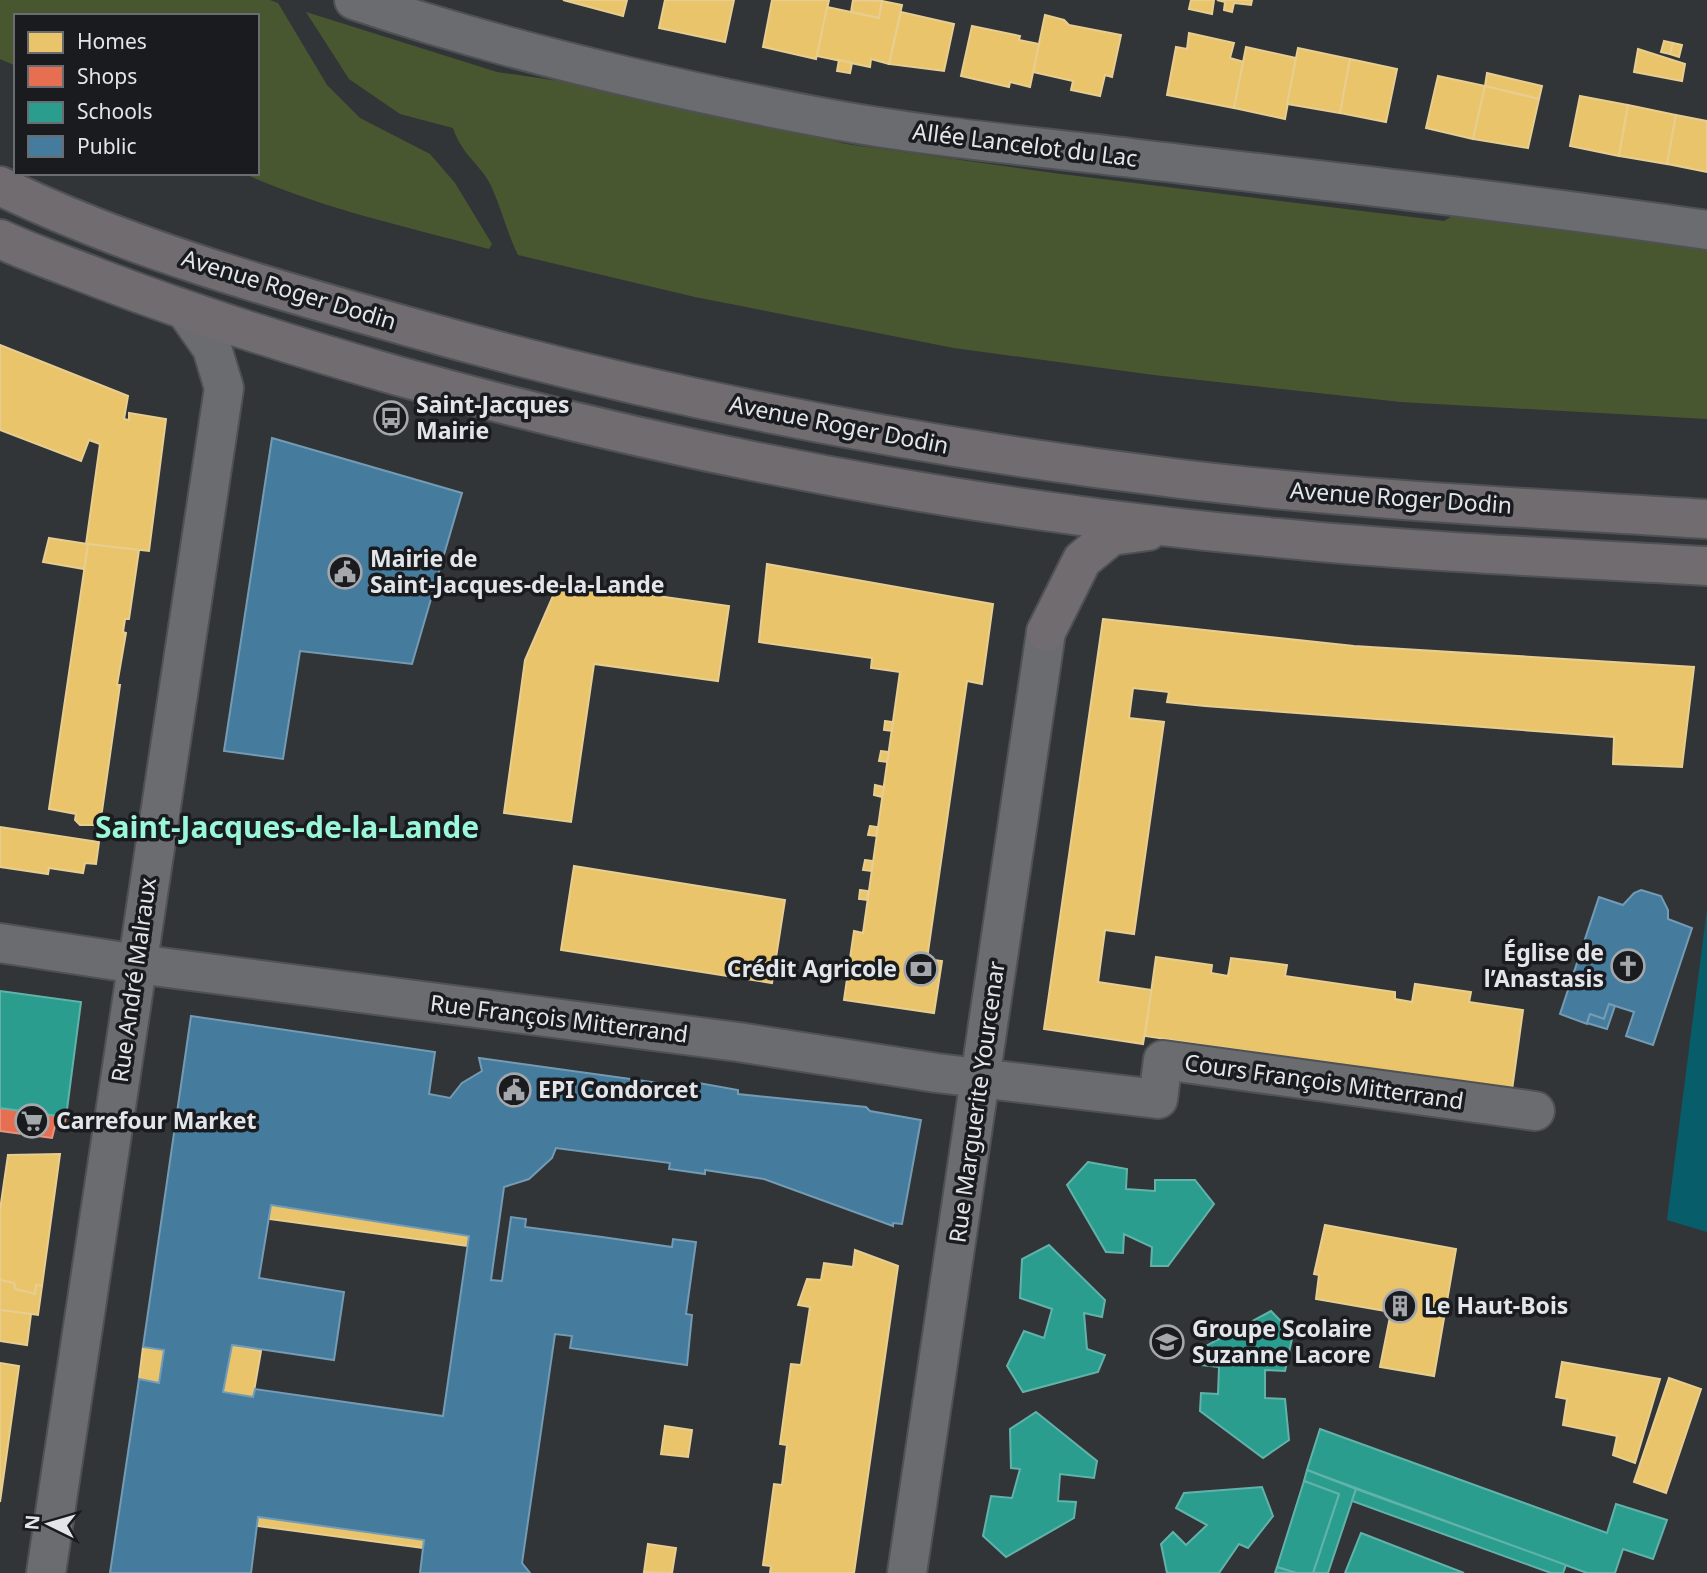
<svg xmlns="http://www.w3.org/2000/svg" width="1707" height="1573" font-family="'Noto Sans',sans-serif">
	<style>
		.green { fill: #495730 }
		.water { fill: #085d6b }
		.homes { fill: #e9c46a; stroke: #e7ce90; stroke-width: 2 }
		.shops { fill: #e76f51; stroke: #e6937f; stroke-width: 2 }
		.schools { fill: #2a9d8f; stroke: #61b3aa; stroke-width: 2 }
		.public { fill: #457b9d; stroke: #749bb4; stroke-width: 2; fill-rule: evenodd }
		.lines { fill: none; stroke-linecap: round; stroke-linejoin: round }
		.street-casing { stroke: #4f5154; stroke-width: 42 }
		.primary-casing { stroke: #4f5154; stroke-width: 42 }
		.street { stroke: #6a6c6f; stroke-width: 38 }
		.primary { stroke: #706c70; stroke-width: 38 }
		.labels { text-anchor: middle; stroke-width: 7; stroke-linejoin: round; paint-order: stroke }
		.street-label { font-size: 23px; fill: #e2e6ea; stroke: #191b1f }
		.poi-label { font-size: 23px; font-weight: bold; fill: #e2e6ea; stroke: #191b1f; text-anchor: start }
		.district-label { font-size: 30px; font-weight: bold; fill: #9af7d7; stroke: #191b1f }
	</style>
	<rect width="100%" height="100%" fill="#323538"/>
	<!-- green -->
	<g class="green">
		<path d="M0,0H270L278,3L327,85L360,118L430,154L455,183L492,244L489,249C409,227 319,208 243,173H257V16H16V66L0,59Z"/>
		<path d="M306,12L497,72L620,90L846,144L1053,173L1444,221L1466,208L1707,242V419L1401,402L1154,375L954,348L695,297L518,255C507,233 502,210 492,188C483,166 462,156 453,128L400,114L349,79Z"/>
	</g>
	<!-- water -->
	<path class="water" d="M1707,909V1232L1667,1220Z"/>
	<!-- homes -->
	<g class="homes">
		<path d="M563,0H627L623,16Z"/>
		<path d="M665,0H734L725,42L659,28Z"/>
		<path d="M772,0H829L816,59L763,47Z"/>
		<path d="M853,0L882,1L879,18L851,12Z"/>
		<path d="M1191,0H1214L1212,14L1189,9Z"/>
		<path d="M1217,0H1252L1251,5L1234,3L1232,12L1224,10L1225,2Z"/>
		<path d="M882,1L902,5L889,64L871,59L870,67L817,56L827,7L879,18Z"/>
		<path d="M901,12L954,24L944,71L889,64Z"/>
		<path d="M1045,15L1064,20L1069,25L1121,35L1112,77L1105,75L1100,96L1071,90L1073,81L1033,72Z"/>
		<path d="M972,26L1020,36L1019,40L1039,44L1030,87L1010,82L1009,87L961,76Z"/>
		<path d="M1189,33L1234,43L1230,58L1244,62L1234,108L1167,95L1176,47L1187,49Z"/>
		<path d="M1664,41L1673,43L1670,54L1661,52Z"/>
		<path d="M1673,43L1682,45L1679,57L1670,54Z"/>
		<path d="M1246,47L1296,58L1285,119L1234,108Z"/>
		<path d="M1298,48L1350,59L1340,113L1287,104Z"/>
		<path d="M1638,49L1685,64L1682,81L1634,72Z"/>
		<path d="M1350,59L1397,69L1386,122L1340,113Z"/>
		<path d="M839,60L852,63L850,73L837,71Z"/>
		<path d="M1487,73L1542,86L1539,99L1485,86Z"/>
		<path d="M1438,76L1485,86L1473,139L1426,128Z"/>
		<path d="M1485,86L1539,99L1528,148L1473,139Z"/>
		<path d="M1580,96L1628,105L1619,156L1570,146Z"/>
		<path d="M1628,105L1676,115L1667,164L1619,156Z"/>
		<path d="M1676,115L1707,121V172L1667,164Z"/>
		<path d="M0,345L128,396L124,419L129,420V413L166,419L149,551L86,544L100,444L89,440L81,461L0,430Z"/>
		<path d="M49,538L88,544L84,569L43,562Z"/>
		<path d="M88,544L139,550L129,619H125L123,632L126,633L117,685H120L100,825H80L75,820L76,814L49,809Z"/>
		<path d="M767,564L993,604L982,684L967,681L927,959L942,961L934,1013L844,1000L854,931L863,933L900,672L871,668L872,658L759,642Z"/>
		<path d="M559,582L729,606L718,681L594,664L571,822L504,813L525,660Z"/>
		<path d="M1103,619L1354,646L1694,667L1682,767L1613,764L1614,737L1205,706L1167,702L1169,692L1133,688L1129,718L1164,722L1134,934L1105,930L1098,982L1152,990L1143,1044L1044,1029Z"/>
		<path d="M885,721L893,722L892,731L884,730Z"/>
		<path d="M881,751L889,752L887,762L879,761Z"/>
		<path d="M875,785L884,787L882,797L874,795Z"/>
		<path d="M870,826L877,827L876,836L868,835Z"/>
		<path d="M0,827L99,842L96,864L85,863L83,873L49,868L48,874L0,867Z"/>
		<path d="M865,860L873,861L871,871L863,870Z"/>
		<path d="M574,866L785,900L772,983L561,950Z"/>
		<path d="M860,890L868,891L867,900L859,899Z"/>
		<path d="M1156,957L1212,965L1211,973L1228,976L1231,958L1287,965L1285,976L1395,992V999L1412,1002L1415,984L1471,992L1469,1002L1523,1010L1512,1090L1145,1036Z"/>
		<path d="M60,1154L42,1286L36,1285L35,1294L15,1289L14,1283L0,1280V1210L8,1155Z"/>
		<path d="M271,1205L469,1236L467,1246L269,1219Z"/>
		<path d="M1325,1225L1456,1249L1434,1376L1380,1367L1391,1312L1316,1299L1319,1275L1314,1274Z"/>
		<path d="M855,1250L898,1266L854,1573H770L771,1566L763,1565L774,1484L782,1485L787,1445L780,1444L791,1364L801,1365L810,1307L798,1305L807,1279L821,1280L824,1263L853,1267Z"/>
		<path d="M0,1280L14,1283L15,1289L35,1294L36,1285L42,1286L38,1315L0,1310Z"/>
		<path d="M0,1310L31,1314L27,1345L0,1341Z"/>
		<path d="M232,1345L261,1351L253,1397L223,1392Z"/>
		<path d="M143,1347L164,1350L159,1383L139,1379Z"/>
		<path d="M1562,1362L1660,1379L1635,1463L1613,1455L1617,1436L1563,1425L1567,1399L1556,1397Z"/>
		<path d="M0,1363L19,1366L0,1502Z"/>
		<path d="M1669,1378L1701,1389L1666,1493L1634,1482Z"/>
		<path d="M665,1426L692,1430L688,1457L661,1454Z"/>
		<path d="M258,1517L424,1540V1548L257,1526Z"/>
		<path d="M648,1544L676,1548L672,1573L644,1572Z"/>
	</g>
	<!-- shops -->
	<path class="shops" d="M0,1108L66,1117L64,1127L55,1126L52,1138L0,1131Z"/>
	<!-- schools -->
	<g class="schools">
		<path d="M0,991L81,1002L66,1117L0,1108Z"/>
		<path d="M1088,1162L1127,1169L1126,1189L1155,1191V1180H1195L1214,1204L1168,1266H1151L1152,1247L1124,1234L1123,1253L1106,1252L1067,1185Z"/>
		<path d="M1049,1245L1105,1300L1102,1317L1084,1313L1087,1349L1105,1355L1098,1372L1023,1392L1007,1366L1024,1331L1044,1338L1052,1309L1020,1298L1022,1259Z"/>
		<path d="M1271,1311L1293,1334L1285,1371L1265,1370V1398L1285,1399L1289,1440L1263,1458L1200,1411L1201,1393L1218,1394L1219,1367L1202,1365V1348Z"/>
		<path d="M1036,1412L1097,1461L1094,1478L1060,1474L1058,1501L1076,1502L1074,1518L1006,1557L983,1536L991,1496L1012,1498L1020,1469L1011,1468L1010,1429Z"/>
		<path d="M1320,1429L1607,1533L1616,1504L1667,1520L1653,1559L1623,1549L1615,1573H1587L1307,1470Z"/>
		<path d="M1307,1470L1356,1489L1328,1573H1313L1339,1494L1304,1481Z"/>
		<path d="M1304,1481L1339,1494L1313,1573H1296L1277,1567Z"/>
		<path d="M1262,1487L1273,1516L1248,1548L1239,1544L1219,1573H1167L1161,1544L1173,1532L1186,1545L1207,1525L1176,1508L1184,1493Z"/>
		<path d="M1356,1489L1566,1565L1563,1573H1551L1352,1501Z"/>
		<path d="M1361,1533L1464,1573H1345Z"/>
		<path d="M1277,1567L1296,1573H1275Z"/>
	</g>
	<!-- public -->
	<g class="public">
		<path d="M272,438L462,493L412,664L300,651L283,759L224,751Z"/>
		<path d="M1641,890L1661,896L1668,910V919L1692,928L1653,1045L1626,1036L1634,1012L1609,1004L1604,1019L1590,1014L1587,1024L1560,1014L1599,897L1623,905L1634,893Z"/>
		<path d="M1609,1004L1615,1006L1607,1029L1587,1023L1590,1014L1604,1019Z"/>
		<path d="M191,1016L435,1052L429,1094L450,1098L462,1083L482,1071L479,1058L695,1088L699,1083L738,1090V1094L866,1107L870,1111L921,1120L902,1224L893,1223V1226L764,1179L705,1170V1174L669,1169L670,1163L556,1148L552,1158L529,1179L504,1187L491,1280L502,1281L511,1217L526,1219L525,1227L602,1237L672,1247L673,1239L696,1242L686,1314L692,1315L687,1365L570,1348L572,1336L555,1334L522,1563L530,1573H420L424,1540L258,1517L251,1573H110L139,1379L159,1383L164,1350L143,1347ZM271,1205L469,1236L443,1416L255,1389L253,1397L223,1392L232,1345L334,1360L344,1292L259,1278Z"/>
	</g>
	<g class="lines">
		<defs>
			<g id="street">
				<path d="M354,0C509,52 670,89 830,119C929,137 1031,146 1131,158C1323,181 1516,202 1707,230"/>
				<path d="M0,943L137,964L738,1042L937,1073L1158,1099L1163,1060L1535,1111"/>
				<path d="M46,1573L224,388L212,348L186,311"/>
				<path d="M907,1573L1046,632"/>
			</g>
			<g id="primary">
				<path d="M0,186C128,248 270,288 406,326C660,398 920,447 1181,479C1356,500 1532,508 1707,519"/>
				<path d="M0,239C32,254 65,265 98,278C197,316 296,347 398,376C686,456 981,511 1278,538C1421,552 1564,558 1707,566"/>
				<path d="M1046,632L1082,560L1111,536L1148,531"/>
			</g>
		</defs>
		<!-- street casing -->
		<use href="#street" class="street-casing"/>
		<!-- primary casing -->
		<use href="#primary" class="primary-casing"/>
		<!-- street -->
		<use href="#street" class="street"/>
		<!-- primary -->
		<use href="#primary" class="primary"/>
	</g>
	<!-- icons -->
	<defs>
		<symbol id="bus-ring" viewBox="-11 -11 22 22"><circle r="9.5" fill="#191b1f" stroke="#a4a8ac" stroke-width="1.5"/><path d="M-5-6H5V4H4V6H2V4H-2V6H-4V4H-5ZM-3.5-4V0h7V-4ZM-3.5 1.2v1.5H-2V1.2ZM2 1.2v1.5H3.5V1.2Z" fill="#a4a8ac"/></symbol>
		<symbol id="civic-ring" viewBox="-11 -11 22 22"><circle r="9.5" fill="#191b1f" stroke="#a4a8ac" stroke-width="1.5"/><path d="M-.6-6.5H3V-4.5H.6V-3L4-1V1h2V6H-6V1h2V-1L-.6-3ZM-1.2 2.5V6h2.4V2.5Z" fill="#a4a8ac"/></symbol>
		<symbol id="church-ring" viewBox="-11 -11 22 22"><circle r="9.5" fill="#191b1f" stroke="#a4a8ac" stroke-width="1.5"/><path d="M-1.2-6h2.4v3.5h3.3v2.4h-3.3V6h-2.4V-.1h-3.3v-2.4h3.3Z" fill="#a4a8ac"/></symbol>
		<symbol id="bank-ring" viewBox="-11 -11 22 22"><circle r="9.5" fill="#191b1f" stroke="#a4a8ac" stroke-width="1.5"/><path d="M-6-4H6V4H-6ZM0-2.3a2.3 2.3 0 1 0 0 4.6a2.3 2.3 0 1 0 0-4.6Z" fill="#a4a8ac"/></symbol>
		<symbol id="supermarket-ring" viewBox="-11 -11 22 22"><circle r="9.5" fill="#191b1f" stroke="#a4a8ac" stroke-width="1.5"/><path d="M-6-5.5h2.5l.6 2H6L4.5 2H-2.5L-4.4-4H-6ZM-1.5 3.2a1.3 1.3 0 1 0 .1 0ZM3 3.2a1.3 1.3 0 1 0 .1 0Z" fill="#a4a8ac"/></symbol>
		<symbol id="building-ring" viewBox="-11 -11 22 22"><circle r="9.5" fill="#191b1f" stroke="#a4a8ac" stroke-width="1.5"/><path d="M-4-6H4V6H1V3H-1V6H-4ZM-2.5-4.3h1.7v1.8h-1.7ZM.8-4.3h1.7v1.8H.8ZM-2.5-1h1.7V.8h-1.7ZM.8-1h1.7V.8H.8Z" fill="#a4a8ac"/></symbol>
		<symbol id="school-ring" viewBox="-11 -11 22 22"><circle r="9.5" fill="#191b1f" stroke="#a4a8ac" stroke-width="1.5"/><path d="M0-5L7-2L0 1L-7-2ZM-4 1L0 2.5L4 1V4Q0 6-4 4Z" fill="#a4a8ac"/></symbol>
	</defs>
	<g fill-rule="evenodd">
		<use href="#bus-ring" x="372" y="399" width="38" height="38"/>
		<use href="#civic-ring" x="326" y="553" width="38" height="38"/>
		<use href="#church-ring" x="1609" y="947" width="38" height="38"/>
		<use href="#bank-ring" x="902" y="950" width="38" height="38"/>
		<use href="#civic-ring" x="495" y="1071" width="38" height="38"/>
		<use href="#supermarket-ring" x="13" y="1102" width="38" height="38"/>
		<use href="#building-ring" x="1381" y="1287" width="38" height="38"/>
		<use href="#school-ring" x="1148" y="1323" width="38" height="38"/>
	</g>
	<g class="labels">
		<!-- street labels -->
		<g class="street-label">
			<text transform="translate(1025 145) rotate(7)" y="8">Allée Lancelot du Lac</text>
			<text transform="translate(289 290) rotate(17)" y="8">Avenue Roger Dodin</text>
			<text transform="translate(839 425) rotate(11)" y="8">Avenue Roger Dodin</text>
			<text transform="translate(1401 498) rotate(4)" y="8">Avenue Roger Dodin</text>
			<text transform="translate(134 980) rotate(-82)" y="8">Rue André Malraux</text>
			<text transform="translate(559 1019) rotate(7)" y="8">Rue François Mitterrand</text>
			<text transform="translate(1324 1082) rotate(8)" y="8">Cours François Mitterrand</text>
			<text transform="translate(977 1102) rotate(-82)" y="8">Rue Marguerite Yourcenar</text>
		</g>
		<!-- poi labels -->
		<g class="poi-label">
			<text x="416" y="413">Saint-Jacques<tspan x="416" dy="26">Mairie</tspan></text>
			<text x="370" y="567">Mairie de<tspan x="370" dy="26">Saint-Jacques-de-la-Lande</tspan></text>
			<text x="1604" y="961" text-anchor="end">Église de<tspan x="1604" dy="26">l’Anastasis</tspan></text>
			<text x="897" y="977" text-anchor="end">Crédit Agricole</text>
			<text x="538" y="1098">EPI Condorcet</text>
			<text x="56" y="1129">Carrefour Market</text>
			<text x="1424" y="1314">Le Haut-Bois</text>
			<text x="1192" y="1337">Groupe Scolaire<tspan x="1192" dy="26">Suzanne Lacore</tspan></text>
		</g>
		<!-- district labels -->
		<g class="district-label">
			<text x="287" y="838">Saint-Jacques-de-la-Lande</text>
		</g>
	</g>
	<!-- legend -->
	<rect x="14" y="14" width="245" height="161" fill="#191b1f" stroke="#696c70" stroke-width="2"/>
	<rect x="28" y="32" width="35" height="21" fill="#e9c46a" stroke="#696c70" stroke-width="2"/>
	<text x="77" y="49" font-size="21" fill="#e2e6ea">Homes</text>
	<rect x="28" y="66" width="35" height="21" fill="#e76f51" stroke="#696c70" stroke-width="2"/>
	<text x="77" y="84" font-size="21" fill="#e2e6ea">Shops</text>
	<rect x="28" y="102" width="35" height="21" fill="#2a9d8f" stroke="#696c70" stroke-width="2"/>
	<text x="77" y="119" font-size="21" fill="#e2e6ea">Schools</text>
	<rect x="28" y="136" width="35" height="21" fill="#457b9d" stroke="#696c70" stroke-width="2"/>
	<text x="77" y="154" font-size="21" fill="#e2e6ea">Public</text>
	<!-- north arrow -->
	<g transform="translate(49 1524) rotate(275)" stroke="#191b1f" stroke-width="5" paint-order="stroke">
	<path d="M0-5L12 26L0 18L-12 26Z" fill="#e2e6ea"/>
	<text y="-10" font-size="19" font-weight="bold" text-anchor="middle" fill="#e2e6ea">N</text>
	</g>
</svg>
